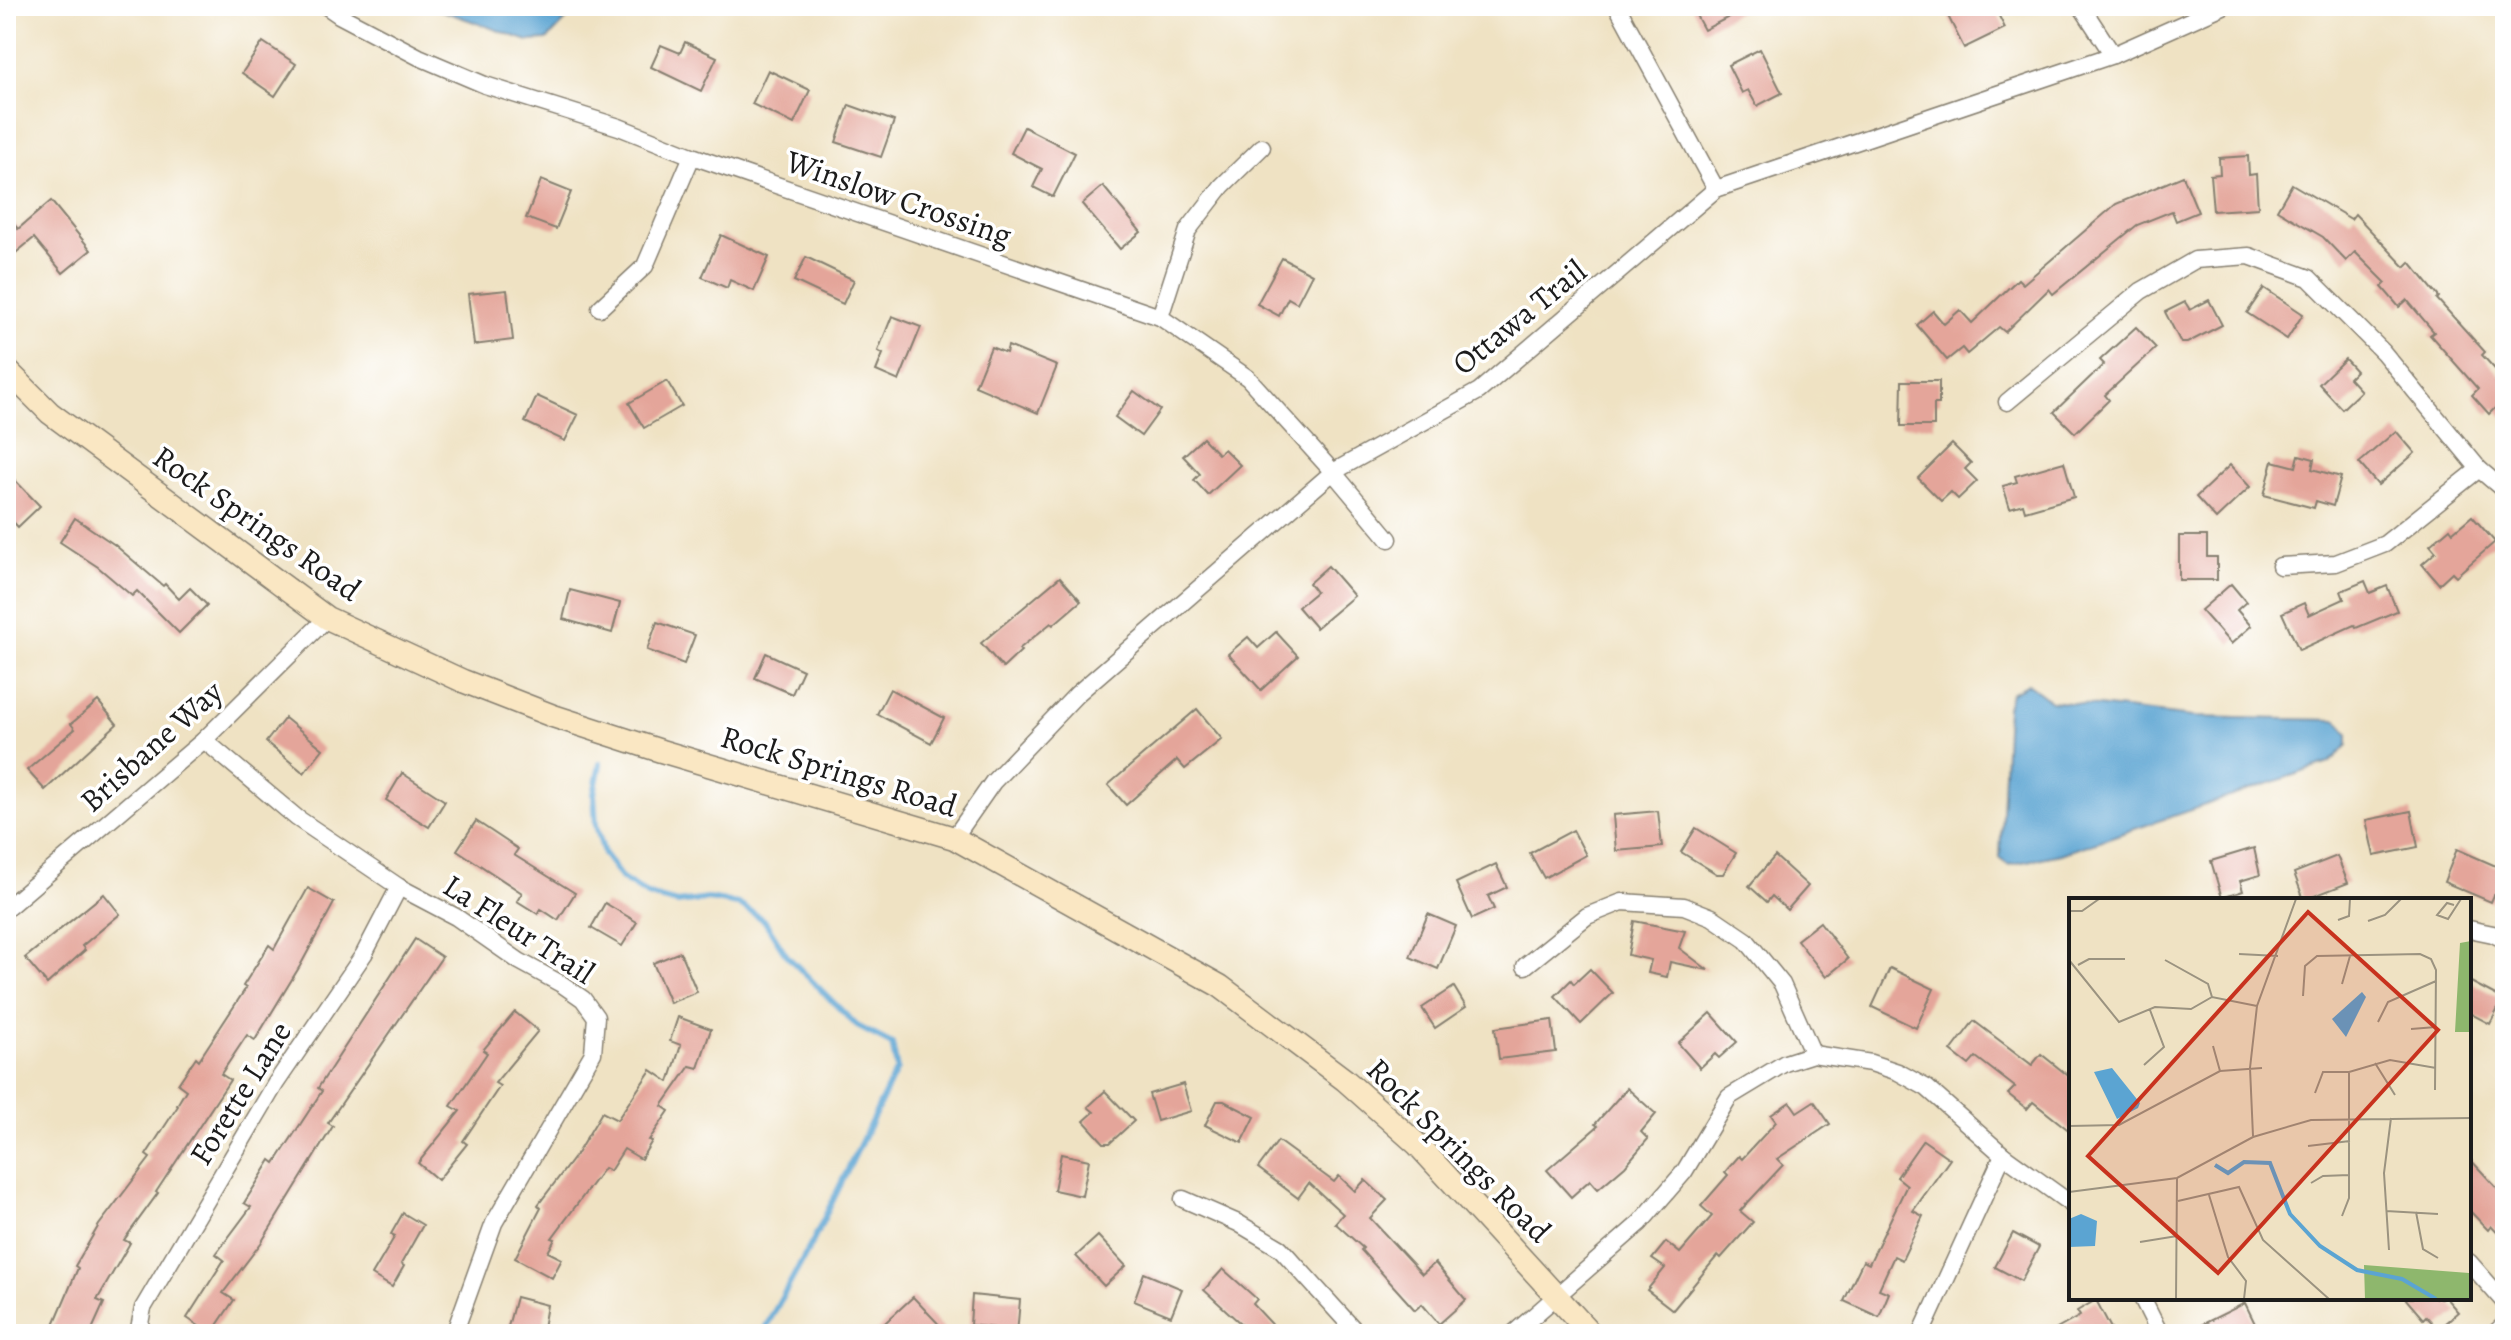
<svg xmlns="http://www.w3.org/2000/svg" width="2511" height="1340" font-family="Alegreya,serif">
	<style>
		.water { fill: #5ba4d2; stroke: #3c6077; stroke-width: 2 }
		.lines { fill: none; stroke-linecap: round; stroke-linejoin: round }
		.stream { stroke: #5ba4d2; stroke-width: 6 }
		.building { fill: #e4a59a }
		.street-casing { stroke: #867f70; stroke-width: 19 }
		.secondary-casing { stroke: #867f70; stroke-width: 25 }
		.street { stroke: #fff; stroke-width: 16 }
		.secondary { stroke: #fae7c3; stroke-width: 22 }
		.labels { text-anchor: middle; stroke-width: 7; stroke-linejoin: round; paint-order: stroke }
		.street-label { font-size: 32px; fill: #1c1c1c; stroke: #fff }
		.inset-river { fill: none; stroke: #5ba4d2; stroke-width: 4 }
		.inset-road { fill: none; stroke: #9b9380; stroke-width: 2 }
		.view { fill: #c8321e; fill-opacity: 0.15; stroke: #c8321e; stroke-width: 4 }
		.inset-edge { fill: none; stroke: #1c1c1c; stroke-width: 4 }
	</style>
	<rect width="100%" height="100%" fill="#fff"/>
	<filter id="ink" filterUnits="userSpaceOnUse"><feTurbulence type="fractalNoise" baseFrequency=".0125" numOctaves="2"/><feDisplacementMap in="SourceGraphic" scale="16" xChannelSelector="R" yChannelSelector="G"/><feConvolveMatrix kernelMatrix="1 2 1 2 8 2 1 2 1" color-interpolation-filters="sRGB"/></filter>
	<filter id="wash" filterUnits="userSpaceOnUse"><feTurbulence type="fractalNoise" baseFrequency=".006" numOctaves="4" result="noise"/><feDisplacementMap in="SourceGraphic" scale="32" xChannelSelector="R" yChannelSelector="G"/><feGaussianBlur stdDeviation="1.8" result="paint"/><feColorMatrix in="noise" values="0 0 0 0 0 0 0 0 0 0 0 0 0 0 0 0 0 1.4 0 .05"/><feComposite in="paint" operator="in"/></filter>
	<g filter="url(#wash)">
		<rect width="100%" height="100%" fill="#efe2c3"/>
		<!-- water -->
		<g class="water">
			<path d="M429,6H571L568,18L547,40L528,41Z"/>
			<path d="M2028,684L2051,701L2116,708L2193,717L2337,720L2348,733V745L2329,763L2061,854L2008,865L2000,858L2007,708L2011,693Z"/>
		</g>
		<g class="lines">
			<!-- stream -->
			<path class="stream" d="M600,764L594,794L596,825L604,854L622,879L648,895L677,903L708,899L738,904L764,920L787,956L857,1026L892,1044L897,1069L813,1241L762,1334"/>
		</g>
		<g id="blocks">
			<!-- building -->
			<g class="building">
				<path d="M1691,6H1750L1704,30Z"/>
				<path d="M1943,6H1985L1987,11L1995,8L2005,28L1964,48Z"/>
				<path d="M263,42L296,64L275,96L242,73Z"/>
				<path d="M685,42L717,57L701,91L651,67L661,45L680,53Z"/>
				<path d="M1760,49L1782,93L1757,106L1748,90L1742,93L1728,65Z"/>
				<path d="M768,70L810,90L794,124L752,104Z"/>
				<path d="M849,105L894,121L881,157L836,142Z"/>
				<path d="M1024,127L1075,153L1053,197L1033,187L1042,169L1011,153Z"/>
				<path d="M2248,156L2249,175L2256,174L2258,208L2213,211L2210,175L2220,174L2219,158Z"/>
				<path d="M2183,176L2198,212L2176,221L2172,211L2137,225L2053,294L2049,289L2005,332L1999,327L1967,354L1962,348L1947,360L1917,325L1933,311L1944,324L1960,310L1972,323L2018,279L2023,284L2116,204Z"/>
				<path d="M541,180L571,192L556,229L526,218Z"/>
				<path d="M2292,184L2351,219L2355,214L2405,267L2410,262L2439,297L2437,299L2485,352L2482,355L2505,380V418L2495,408L2489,414L2472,395L2478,389L2430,335L2434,332L2407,300L2399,307L2382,287L2386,283L2355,252L2346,261L2323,237L2277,210Z"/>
				<path d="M1103,186L1141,232L1120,249L1082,204Z"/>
				<path d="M51,201L91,250L63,273L34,238L6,261V215L18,229Z"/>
				<path d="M721,235L769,257L754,291L730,280L727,288L702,277Z"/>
				<path d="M806,257L854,280L843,304L794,281Z"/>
				<path d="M1282,258L1312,274L1297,303L1288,298L1279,316L1257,304Z"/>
				<path d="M2264,288L2303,314L2287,339L2247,313Z"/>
				<path d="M507,290L513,340L474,345L468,294Z"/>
				<path d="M2209,300L2222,325L2187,343H2181L2165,312L2185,302L2190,310Z"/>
				<path d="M892,316L921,327L899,381L876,371L883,354L878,351Z"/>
				<path d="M2136,327L2156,348L2105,395L2109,400L2075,433L2054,412L2104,364L2100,360Z"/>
				<path d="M1008,346L1057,366L1038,413L975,386L991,347L1006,353Z"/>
				<path d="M2345,359L2356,371L2349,378L2361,391L2342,409L2319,384Z"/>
				<path d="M667,381L682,406L644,428L629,403Z"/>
				<path d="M1902,381H1939V404H1934V426H1901Z"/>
				<path d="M1134,391L1160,410L1141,436L1115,417Z"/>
				<path d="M537,396L578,415L565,441L525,422Z"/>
				<path d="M2396,431L2415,453L2378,485L2359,463Z"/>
				<path d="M1203,438L1218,454L1224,449L1240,465L1208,495L1194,480L1200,474L1183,456Z"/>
				<path d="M1952,444L1971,463L1965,469L1977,481L1958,499L1951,492L1941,501L1918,478Z"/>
				<path d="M2299,455L2314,459L2312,469L2341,477L2333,506L2316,501L2314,508L2264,495L2273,461L2296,467Z"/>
				<path d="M2064,462L2074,497L2025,511L2023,504L2010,508L2003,486L2017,482L2015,476Z"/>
				<path d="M2230,465L2250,487L2216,519L2196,497Z"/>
				<path d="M6,471L40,506L18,527L6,514Z"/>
				<path d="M2472,516L2495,542L2456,576L2452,572L2439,584L2422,564L2436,552L2430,545L2450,528L2453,532Z"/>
				<path d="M75,518L115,545L163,586L165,584L179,599L190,588L207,605L179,633L137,591L132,596L98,567L60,542Z"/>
				<path d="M2179,536H2207V557H2217V580H2179Z"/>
				<path d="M1328,566L1354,596L1316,628L1298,607L1316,592L1309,583Z"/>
				<path d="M1060,577L1081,601L1053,625L1051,623L1019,649L1021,651L1003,668L981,643Z"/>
				<path d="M2365,581L2370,593L2387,586L2397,611L2356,628L2354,625L2299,650L2282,613L2304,603L2309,615L2344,599L2341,591Z"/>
				<path d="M2231,584L2246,602L2237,610L2251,626L2231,644L2201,610Z"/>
				<path d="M570,590L620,603L612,633L563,619Z"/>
				<path d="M657,622L695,635L684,664L647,650Z"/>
				<path d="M1276,632L1298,656L1261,690L1228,654L1248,637L1258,648Z"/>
				<path d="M766,653L803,670L792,694L755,678Z"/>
				<path d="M890,689L944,718L931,743L877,714Z"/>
				<path d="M98,701L117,724L45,790L27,770L75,729L71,724Z"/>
				<path d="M1197,709L1222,739L1185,769L1177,760L1126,805L1108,785Z"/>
				<path d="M285,718L323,749L304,773L266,742Z"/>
				<path d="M402,773L445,801L429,827L386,800Z"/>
				<path d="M1658,811L1662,847L1616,851L1613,815Z"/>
				<path d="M2411,811L2418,847L2374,856L2366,820Z"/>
				<path d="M476,821L518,849L514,855L575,893L558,920L541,909L538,914L517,901L522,893L457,850Z"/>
				<path d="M1696,828L1736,853L1723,874H1717L1681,852Z"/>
				<path d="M1573,830L1586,855L1544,878L1530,853Z"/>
				<path d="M2254,848L2260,875L2240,881L2243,891L2222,898L2211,861Z"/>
				<path d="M2457,849L2505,870V900L2494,895L2491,902L2444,882Z"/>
				<path d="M1775,856L1808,886L1787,910L1772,896L1767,902L1749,886Z"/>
				<path d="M2337,856L2348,883L2304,900L2294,873Z"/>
				<path d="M1496,864L1507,887L1488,896L1494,909L1472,919L1456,883Z"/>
				<path d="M308,888L334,903L300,966L255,1040L247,1035L221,1074L230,1080L156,1192L158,1193L124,1240L130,1243L97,1300L104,1303L90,1334H64L52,1329L78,1268L75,1266L99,1225L150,1158L146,1155L178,1106L177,1105L186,1090L178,1084L196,1057L199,1060L246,988L243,986L269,945L274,949Z"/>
				<path d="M104,894L120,914L82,946L85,950L47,984L25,958Z"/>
				<path d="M605,903L637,922L622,946L591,928Z"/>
				<path d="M1428,914L1456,926L1438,969L1410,957Z"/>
				<path d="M1634,921L1685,931L1679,948L1708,970L1670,962L1667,977L1648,973L1651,960L1628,955Z"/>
				<path d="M1820,922L1848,959L1826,977L1797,940Z"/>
				<path d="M415,939L442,957L328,1123L333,1126L261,1243L223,1293L234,1300L211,1334L187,1318L224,1260L216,1254L251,1207L244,1203L271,1160L275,1163L322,1091L318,1088Z"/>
				<path d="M680,952L697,992L670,1003L653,963Z"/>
				<path d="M1890,968L1934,989L1916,1028L1872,1007Z"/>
				<path d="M1590,969L1613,993L1581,1024L1555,996L1571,980L1574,984Z"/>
				<path d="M2469,981L2503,999L2490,1024L2469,1013Z"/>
				<path d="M1454,987L1466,1007L1435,1028L1422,1008Z"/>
				<path d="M515,1012L538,1031L495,1083L500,1086L463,1141L467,1144L438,1180L418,1163L460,1111L451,1106L487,1053L483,1050Z"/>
				<path d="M1711,1013L1737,1042L1719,1058L1715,1054L1700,1068L1678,1043Z"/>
				<path d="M678,1017L711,1029L698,1068L690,1066L662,1106L669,1111L649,1140L652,1141L641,1159L624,1149L610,1171L604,1168L552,1238L555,1239L548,1252L562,1259L552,1278L515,1258L541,1208L538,1205L578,1152L602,1112L617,1120L651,1070L669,1082L681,1045L670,1041Z"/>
				<path d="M1552,1020L1556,1052L1499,1059L1495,1028Z"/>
				<path d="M1974,1021L2032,1065L2041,1054L2071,1078V1132L2033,1102L2027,1109L2008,1094L2015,1087L1976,1057L1969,1065L1951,1051Z"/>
				<path d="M1183,1084L1191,1111L1157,1121L1149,1094Z"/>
				<path d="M1627,1088L1656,1114L1641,1132L1648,1139L1625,1166L1598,1189L1590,1180L1571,1197L1547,1170L1598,1126L1595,1124Z"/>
				<path d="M1105,1091L1134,1121L1110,1143H1104L1084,1121L1094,1112L1088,1107Z"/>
				<path d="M1217,1101H1224L1255,1117L1242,1143L1205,1125Z"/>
				<path d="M1814,1101L1830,1124L1777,1159L1783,1165L1740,1211L1753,1222L1721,1258L1718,1255L1673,1310L1647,1290L1665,1268L1652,1259L1666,1242L1680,1253L1712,1216L1701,1206L1728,1175L1725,1172L1739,1156L1742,1159L1776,1122L1771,1115L1790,1102L1797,1112Z"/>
				<path d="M1923,1140L1950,1159L1913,1211L1923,1216L1902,1260L1894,1256L1879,1289L1889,1293L1879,1317L1844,1301L1863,1261L1869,1264L1907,1185L1897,1177Z"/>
				<path d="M1278,1141L1334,1182L1339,1176L1355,1191L1365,1180L1387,1200L1370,1218L1422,1274L1435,1263L1466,1300L1439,1324L1422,1304L1415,1310L1361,1250L1363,1248L1335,1223L1343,1214L1309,1183L1298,1198L1258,1168Z"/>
				<path d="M1061,1154L1089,1160L1082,1196L1054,1190Z"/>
				<path d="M2469,1158L2505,1197V1241L2491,1226L2488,1230L2469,1210Z"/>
				<path d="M403,1213L423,1225L401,1264L404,1266L392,1287L372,1275L395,1236L391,1234Z"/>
				<path d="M2013,1233L2039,1247L2021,1281L1995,1267Z"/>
				<path d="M1098,1236L1126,1266L1104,1286L1076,1256Z"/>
				<path d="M1223,1269L1257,1299L1253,1304L1281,1334H1252L1204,1290Z"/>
				<path d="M1144,1273L1182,1289L1171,1316L1134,1301Z"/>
				<path d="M972,1295L1020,1300L1017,1334H995L996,1328L970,1325Z"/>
				<path d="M516,1297L547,1305L542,1334H506Z"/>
				<path d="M913,1297L948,1334H873Z"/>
				<path d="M2405,1298H2446L2458,1312L2438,1329L2426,1316L2423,1319Z"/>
				<path d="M2096,1300L2114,1334H2048L2080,1316L2077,1311Z"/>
				<path d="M2245,1303L2260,1334H2183Z"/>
			</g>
		</g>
	</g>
	<g filter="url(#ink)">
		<use href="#blocks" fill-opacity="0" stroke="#867f70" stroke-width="2"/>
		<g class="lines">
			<defs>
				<g id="street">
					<path d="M326,6L339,15L419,57L485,85L619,127L692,156L1160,317L1248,378L1333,472L1389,539"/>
					<path d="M1617,6L1716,189"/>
					<path d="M2081,6L2113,55"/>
					<path d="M600,308L645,266L692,156"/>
					<path d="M1160,317L1188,230L1222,186L1262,147"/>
					<path d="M2007,402L2141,291L2195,260L2249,256L2309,278L2383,352L2479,469L2505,491"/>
					<path d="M2280,566L2336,563L2385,544L2479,469"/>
					<path d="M204,740L297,818L399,887L456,917L519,961L563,985L583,999L596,1017L593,1053L494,1223L454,1334"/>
					<path d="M954,838L993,782L1077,694L1333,472L1479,391L1716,189L2113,55L2223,6"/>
					<path d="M6,909L204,740L327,618"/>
					<path d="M2469,929L2493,934L2505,940"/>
					<path d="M1525,966L1587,916L1622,902L1684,906L1712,917L1746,940L1782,984L1813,1054"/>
					<path d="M1183,1199L1238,1223L1280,1248L1358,1334"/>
					<path d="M2469,1262L2505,1303"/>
					<path d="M2142,1298L2160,1334"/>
					<path d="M138,1334L143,1308L276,1083L364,954L399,887"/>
					<path d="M1513,1334L1640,1223L1684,1172L1729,1097L1785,1063L1813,1054L1871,1063L1898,1072L1927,1088L2003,1155L2071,1204"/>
					<path d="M1921,1334L2003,1155"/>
					<path d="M2494,1334L2505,1324"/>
				</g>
				<path id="secondary" d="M6,369L50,413L327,618L463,681L553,716L661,751L954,838L1220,986L1345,1080L1418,1145L1591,1334"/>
			</defs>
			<!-- street casing -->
			<use href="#street" class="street-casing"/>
			<!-- secondary casing -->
			<use href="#secondary" class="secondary-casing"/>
			<!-- street -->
			<use href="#street" class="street"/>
			<!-- secondary -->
			<use href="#secondary" class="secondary"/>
		</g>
	</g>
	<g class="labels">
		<!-- street labels -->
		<g class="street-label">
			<text transform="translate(899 198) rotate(19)" y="11">Winslow Crossing</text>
			<text transform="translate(1519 317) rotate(-39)" y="11">Ottawa Trail</text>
			<text transform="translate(257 523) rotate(35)" y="11">Rock Springs Road</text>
			<text transform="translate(151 746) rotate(-42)" y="11">Brisbane Way</text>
			<text transform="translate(839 771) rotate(17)" y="11">Rock Springs Road</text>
			<text transform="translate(519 929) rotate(33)" y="11">La Fleur Trail</text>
			<text transform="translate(240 1093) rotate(-58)" y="11">Forette Lane</text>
			<text transform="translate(1459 1150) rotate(45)" y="11">Rock Springs Road</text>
		</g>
	</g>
	<!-- overview -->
	<g transform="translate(2069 898)">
		<rect width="402" height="402" fill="#efe2c3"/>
		<path d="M402,43V134H386L391,45ZM402,285V401H296L295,367L400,375Z" fill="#8eb76d"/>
		<path d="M293,94L297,99L277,139L263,121ZM43,170L71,205L69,210L48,221L25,174ZM12,316L28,323L26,348L0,349V321Z" fill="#5ba4d2"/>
		<path class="inset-river" d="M146,267L159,275L175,264L201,265L221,316L251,348L288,372L333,381L367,401"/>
		<path class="inset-road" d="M385,7L378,5L368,17L379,21L392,1M0,13H13L30,1M269,22L280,18L281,1M299,23L316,17L332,1M170,56L209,58M0,62L50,124L86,109L122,111L143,99L188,108M96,62L139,86L143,99M9,67L20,61H56M273,86L281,58M234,98L236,68L248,58L351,56L362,61L367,72L366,192M309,124L319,104L367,83M342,131L367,129M144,148L151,173M306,165L326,197M75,167L95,149L81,112M246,195L254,174H280M0,228L50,227L151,173L193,170M184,238L181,170L188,108L227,1M239,248L281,243M242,285L254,278L280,277M0,294L108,280L184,239L242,222L402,220M140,297L159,359L177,383L175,401M109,303L170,289L194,342L260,401M317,313L369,316M347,314L354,351L369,360M273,318L280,300V174L321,162L367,170M71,344L108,338M320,352L315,275L322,220M107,401L108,280"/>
		<path class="view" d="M239,14L369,132L149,375L19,258Z"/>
		<rect width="402" height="402" class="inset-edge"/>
	</g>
	<!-- margin -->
	<rect width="2511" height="1340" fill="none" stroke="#fff" stroke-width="32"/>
</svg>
